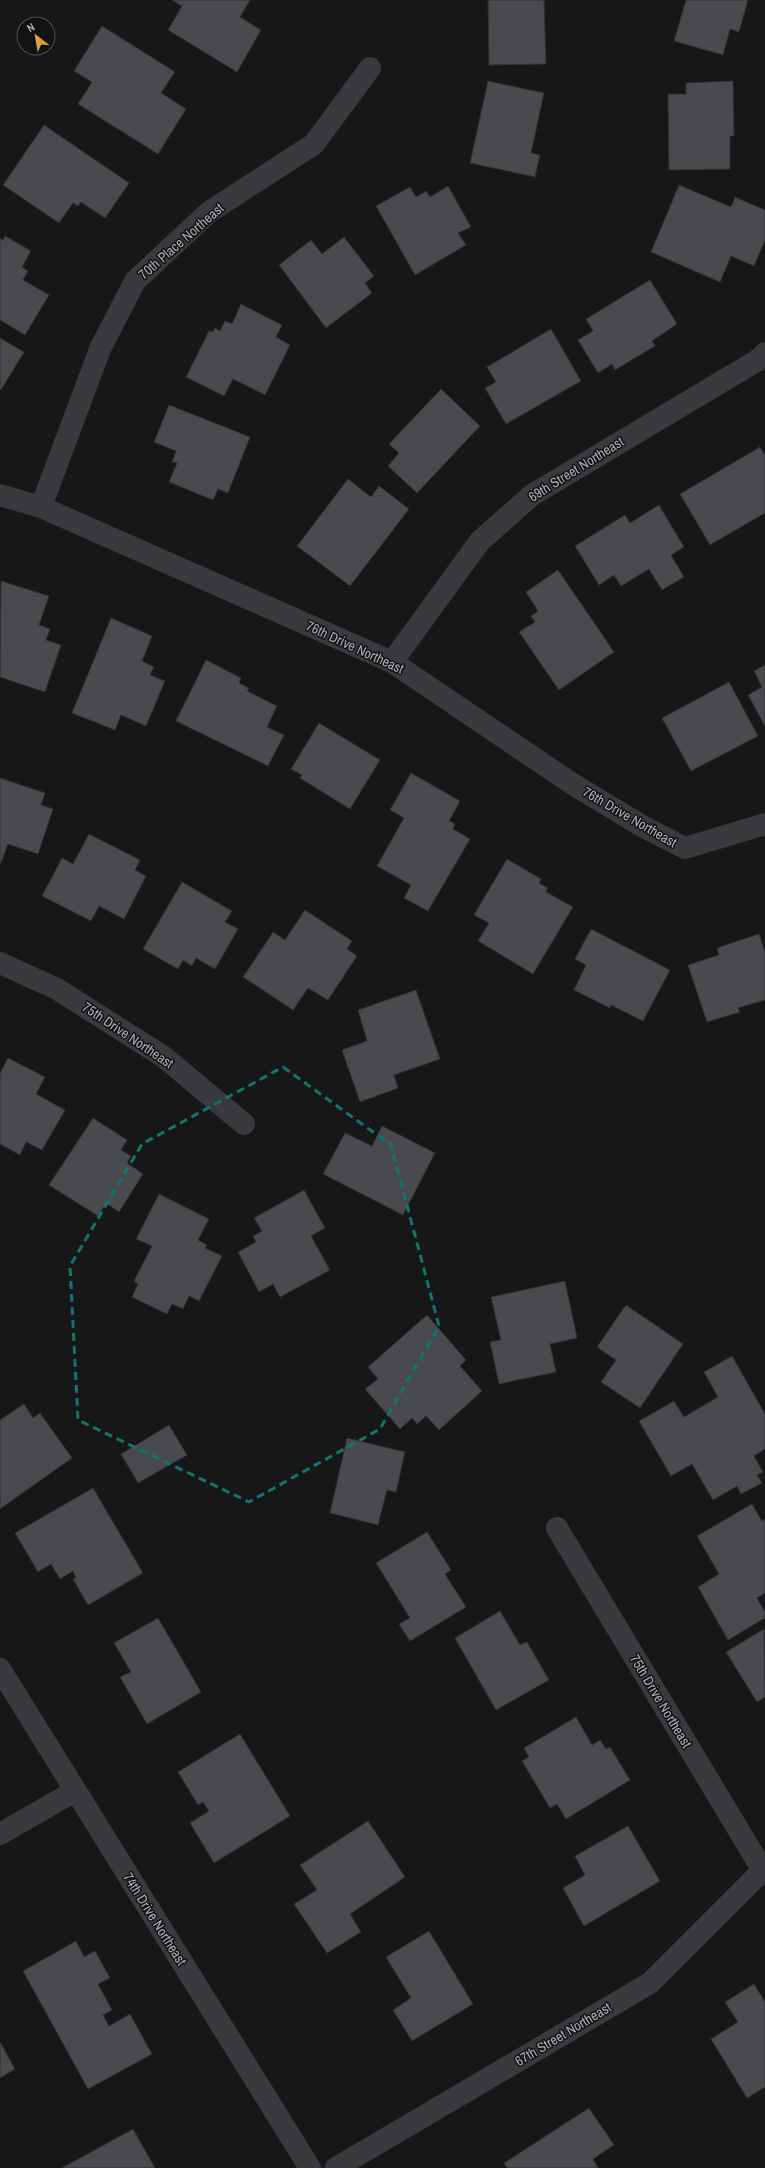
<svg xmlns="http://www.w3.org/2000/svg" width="765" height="2168" font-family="'Archivo Narrow',sans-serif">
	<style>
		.building { fill: #494a4d; stroke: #313134 }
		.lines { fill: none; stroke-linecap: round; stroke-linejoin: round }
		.minor { stroke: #383a3d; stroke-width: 22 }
		.marked { fill: none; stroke: #0f766e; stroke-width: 3; stroke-dasharray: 8 5; stroke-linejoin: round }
		.labels { text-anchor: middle; stroke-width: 3; stroke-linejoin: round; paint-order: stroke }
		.street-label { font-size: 14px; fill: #aab0b7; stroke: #121213 }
	</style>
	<rect width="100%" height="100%" fill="#171718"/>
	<!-- building -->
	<g class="building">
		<path d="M172,0H250L240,17L261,30L237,72L168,30L182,6Z"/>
		<path d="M488,0H544L546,64L489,65Z"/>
		<path d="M686,0H748L739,32L730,29L723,55L674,41Z"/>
		<path d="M102,26L175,72L161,93L186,109L158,154L78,104L92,82L74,71Z"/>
		<path d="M488,81L544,93L531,153L540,155L535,177L470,163Z"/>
		<path d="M733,81L734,136H730V169L669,170L668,94H686V83Z"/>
		<path d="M44,125L129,183L105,218L81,202L78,206L73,203L59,223L3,185Z"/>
		<path d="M679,185L731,207L735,197L765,210V240L754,266L731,256L720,282L651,252Z"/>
		<path d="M448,186L471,227L458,233L466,245L415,275L376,206L410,187L416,197L426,191L430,197Z"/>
		<path d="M5,236L31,251L22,267L28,271L23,280L49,295L25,335L0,320V238L3,240Z"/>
		<path d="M344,237L374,276L365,283L372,293L326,328L279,265L311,240L322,254Z"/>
		<path d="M650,280L677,324L652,341L655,346L615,370L612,364L598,373L578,340L593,331L586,319Z"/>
		<path d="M241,304L282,325L276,337L290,345L265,395L233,379L224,396L186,377L209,331L213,332L215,328L220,331L225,321L232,324Z"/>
		<path d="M551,329L581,381L506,424L485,388L496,382L487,367Z"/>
		<path d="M0,338L24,352L1,390L0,389Z"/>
		<path d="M441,389L480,426L417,493L388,466L399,453L389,444Z"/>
		<path d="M169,405L250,437L228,493L218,489L213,500L169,482L177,463L172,462L176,451L154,442Z"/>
		<path d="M760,447L765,455V513L710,545L680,494Z"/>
		<path d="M348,479L371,497L379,486L409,509L350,586L297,546Z"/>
		<path d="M659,505L684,547L671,555L684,577L662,590L649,569L621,586L614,575L599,585L575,546L625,515L630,523Z"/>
		<path d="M558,570L614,652L559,690L519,632L535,622L531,616L538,611L526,592Z"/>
		<path d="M1,581L49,596L39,625L50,629L46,640L61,645L45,692L0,677Z"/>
		<path d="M111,618L152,636L142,661L154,667L150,675L165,681L146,726L121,715L115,730L72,713Z"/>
		<path d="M206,660L241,678L239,683L249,688L247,691L277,706L267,727L284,735L268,766L176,721Z"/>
		<path d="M765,665V726L748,695L762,687L754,671Z"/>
		<path d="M729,682L758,736L691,771L662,718Z"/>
		<path d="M319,723L380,760L350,809L300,778L302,775L291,769Z"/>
		<path d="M411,773L460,801L449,821L455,824L453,829L470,839L428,911L404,898L411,885L377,866L404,818L390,810Z"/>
		<path d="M0,778L45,793L41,805L53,809L38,854L8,844L0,865Z"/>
		<path d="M89,834L140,860L135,870L146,876L124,919L99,906L91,921L42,896L62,858L73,864Z"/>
		<path d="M507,859L541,879L539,883L548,888L546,892L573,907L533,974L478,941L489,923L474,915Z"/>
		<path d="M182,882L232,911L225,922L238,929L215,969L196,958L192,966L183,960L178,969L143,949Z"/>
		<path d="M305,910L352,941L347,949L357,956L328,1000L308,988L293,1010L243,977L273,932L285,940Z"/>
		<path d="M591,929L670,970L643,1021L611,1005L610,1008L574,990L586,965L575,959Z"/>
		<path d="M759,934L765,952V1000L738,1008L740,1012L707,1022L688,965L719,955L717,948Z"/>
		<path d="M416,990L440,1059L394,1075L398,1088L360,1102L342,1050L367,1041L358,1010Z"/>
		<path d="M8,1058L45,1077L36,1094L65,1110L42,1150L26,1142L20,1155L0,1144V1073Z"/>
		<path d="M93,1118L127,1140L121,1150L131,1156L127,1163L143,1174L119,1212L106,1203L98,1216L49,1185Z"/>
		<path d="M382,1126L435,1153L403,1215L323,1174L345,1133L372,1146Z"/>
		<path d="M304,1190L325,1228L311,1236L330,1270L280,1297L273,1284L259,1292L238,1252L256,1242L253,1236L262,1231L254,1218Z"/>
		<path d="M159,1194L209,1219L198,1240L207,1245L205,1248L222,1256L199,1301L189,1296L183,1309L172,1304L167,1314L132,1297L138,1284L134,1281L152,1246L136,1239Z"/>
		<path d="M565,1281L577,1338L550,1344L556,1372L499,1384L490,1342L501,1340L491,1297Z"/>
		<path d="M626,1305L683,1344L640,1408L601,1382L616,1360L597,1347Z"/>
		<path d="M427,1315L466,1360L460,1366L482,1391L439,1430L426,1416L417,1424L412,1418L400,1429L365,1389L378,1379L368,1367Z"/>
		<path d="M732,1356L765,1414V1449L754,1456L763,1472L757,1475L762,1483L741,1494L737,1486L713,1500L692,1464L671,1476L639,1421L674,1401L684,1417L718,1397L704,1372Z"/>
		<path d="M24,1404L33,1418L40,1413L72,1458L0,1509V1420Z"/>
		<path d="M169,1425L187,1455L138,1483L121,1454Z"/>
		<path d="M347,1438L405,1452L396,1492L387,1490L378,1525L330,1513Z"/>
		<path d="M93,1488L143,1573L88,1605L73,1579L76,1578L73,1571L60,1579L51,1564L38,1572L15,1533Z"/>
		<path d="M752,1504L762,1521L765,1519V1593L757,1598L765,1612V1618L728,1640L698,1587L719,1574L697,1536Z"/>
		<path d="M427,1532L451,1570L445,1574L466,1607L410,1641L399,1624L410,1618L376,1563Z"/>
		<path d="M500,1611L520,1645L527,1642L549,1680L496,1710L455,1638Z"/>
		<path d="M158,1618L201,1692L147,1724L120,1677L131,1672L114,1643Z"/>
		<path d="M764,1629L765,1697L757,1702L726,1652Z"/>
		<path d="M576,1717L592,1745L600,1740L606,1749L610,1747L630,1780L566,1819L557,1804L550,1808L522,1761L529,1757L524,1748Z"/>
		<path d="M240,1734L290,1816L214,1863L190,1823L209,1811L203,1802L198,1805L178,1772Z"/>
		<path d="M368,1821L405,1877L350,1914L361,1932L327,1953L294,1904L317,1890L300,1865Z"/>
		<path d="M628,1826L660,1881L584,1926L563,1888L585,1875L575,1856Z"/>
		<path d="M429,1931L473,2004L412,2041L393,2010L411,1998L386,1957Z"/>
		<path d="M76,1941L84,1957L95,1951L110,1978L98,1984L112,2010L103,2015L109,2026L130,2014L152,2054L88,2089L23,1971Z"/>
		<path d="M754,1984L765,2002V2087L747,2098L711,2039L738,2022L725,2002Z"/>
		<path d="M0,2042L15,2069L0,2078Z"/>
		<path d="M589,2108L614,2145L593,2159L598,2168H507L504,2163Z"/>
		<path d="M133,2129L155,2168H62Z"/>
	</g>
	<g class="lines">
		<!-- minor -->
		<g class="minor">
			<path d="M0,495L41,507L392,662L571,783L642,826L685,848L765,824"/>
			<path d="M41,507L100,349L135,281L209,212L314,144L370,68"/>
			<path d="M392,662L480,541L532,495L758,360L765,353"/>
			<path d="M0,963L57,989L164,1057L244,1124"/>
			<path d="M557,1528L765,1874"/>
			<path d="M0,1669L310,2168"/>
			<path d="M0,1834L75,1791"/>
			<path d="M336,2168L650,1983L765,1868"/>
		</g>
	</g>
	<!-- marked area -->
	<path class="marked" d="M283,1067L391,1145L439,1326L380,1429L249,1502L78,1420L70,1266L142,1144Z"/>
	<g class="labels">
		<!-- street labels -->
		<g class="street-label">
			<text transform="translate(181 241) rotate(-41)" y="5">70th Place Northeast</text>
			<text transform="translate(576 469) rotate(-32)" y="5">69th Street Northeast</text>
			<text transform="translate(355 647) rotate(25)" y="5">76th Drive Northeast</text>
			<text transform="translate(630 817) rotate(30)" y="5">76th Drive Northeast</text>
			<text transform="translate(128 1035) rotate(34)" y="5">75th Drive Northeast</text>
			<text transform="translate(661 1701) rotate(59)" y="5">75th Drive Northeast</text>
			<text transform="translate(155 1919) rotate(58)" y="5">74th Drive Northeast</text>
			<text transform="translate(563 2034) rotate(-31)" y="5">67th Street Northeast</text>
		</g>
	</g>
	<!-- north arrow -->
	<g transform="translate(36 36) rotate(329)"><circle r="19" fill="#121213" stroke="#4f5155"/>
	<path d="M0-3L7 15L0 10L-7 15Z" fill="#de9c49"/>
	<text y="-6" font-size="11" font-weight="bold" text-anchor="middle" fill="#aab0b7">N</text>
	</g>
</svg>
